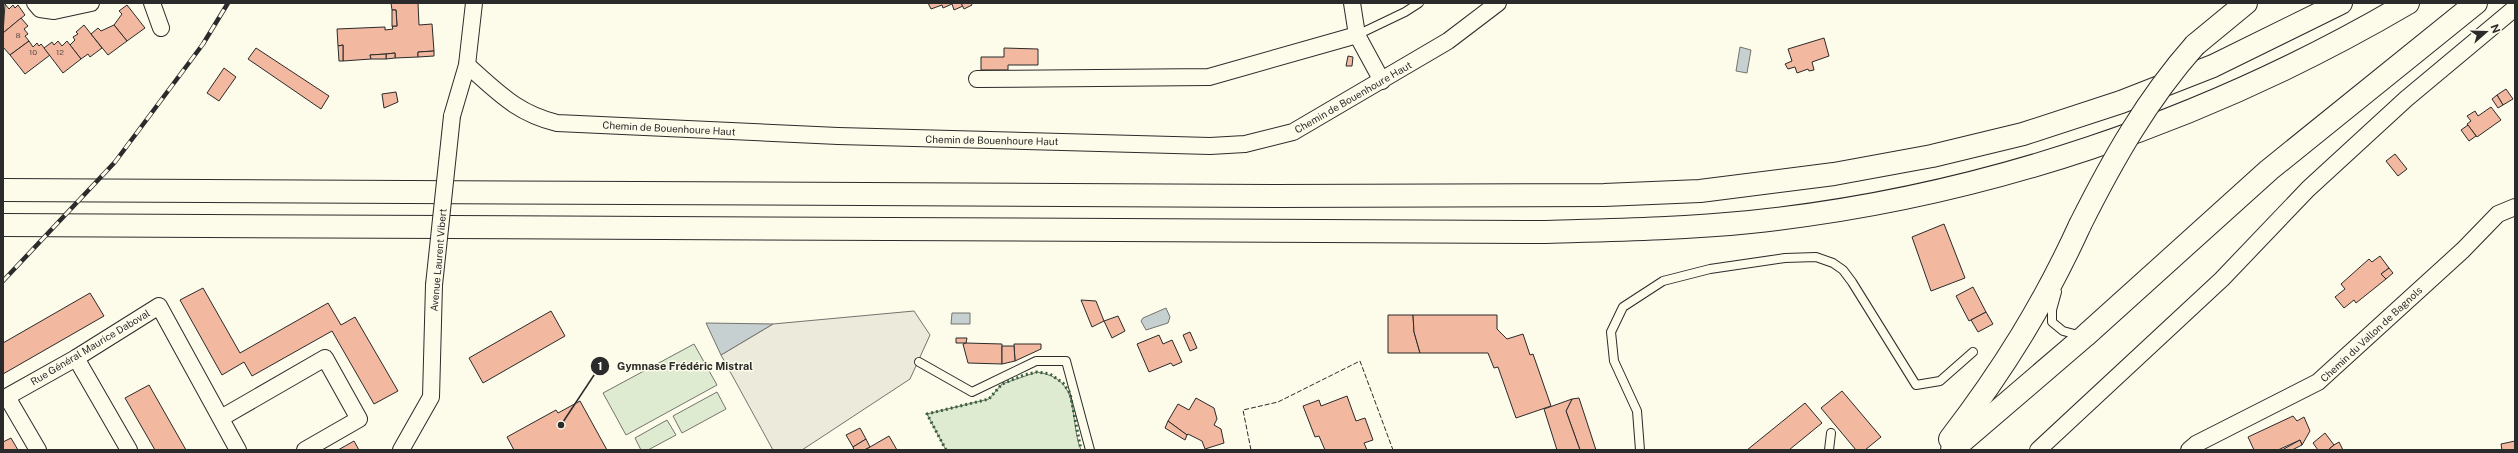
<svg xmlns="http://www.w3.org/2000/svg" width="2518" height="453" font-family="'Public Sans',sans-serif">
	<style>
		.green { fill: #deebd1; stroke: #74746e }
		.parking { fill: #eceadb; stroke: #74746e }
		.water { fill: #c7d0d0; stroke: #74746e }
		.building { fill: #f2b8a0; stroke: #2b2b2b }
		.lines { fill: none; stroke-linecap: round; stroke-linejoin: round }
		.service-casing { stroke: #2b2b2b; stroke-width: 10 }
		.minor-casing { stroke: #2b2b2b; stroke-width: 18 }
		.trunk-casing { stroke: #2b2b2b; stroke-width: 24 }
		.service { stroke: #fdfbea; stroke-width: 8 }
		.minor { stroke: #fdfbea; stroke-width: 16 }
		.trunk { stroke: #fdfbea; stroke-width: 22 }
		.rail-casing { stroke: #2b2b2b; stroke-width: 4.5 }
		.rail { stroke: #fdfbea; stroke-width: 3; stroke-dasharray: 9; stroke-linecap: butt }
		.minor-bridge-casing { stroke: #2b2b2b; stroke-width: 18; stroke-linecap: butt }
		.trunk-bridge-casing { stroke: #2b2b2b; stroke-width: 24; stroke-linecap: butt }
		.minor-bridge { stroke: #fdfbea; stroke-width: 16 }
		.trunk-bridge { stroke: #fdfbea; stroke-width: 22 }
		.hedge { stroke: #34623c; stroke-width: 3; stroke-dasharray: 2 3; stroke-linecap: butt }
		.fence { stroke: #2b2b2b; stroke-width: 1; stroke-dasharray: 5 2; stroke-linecap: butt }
		.labels { text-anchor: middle; stroke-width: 3; stroke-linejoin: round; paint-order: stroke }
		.number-label { font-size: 8px; fill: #5d4e48 }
		.street-label { font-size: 10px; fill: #2b2b2b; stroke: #fdfbea }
		.leader { fill: none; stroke: #2b2b2b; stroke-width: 1.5 }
		.callout-dot { fill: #2b2b2b; stroke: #fdfbea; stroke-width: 1.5 }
		.mark-label { font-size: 12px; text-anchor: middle; font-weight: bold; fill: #fff }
		.callout-label { font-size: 11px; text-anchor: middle; font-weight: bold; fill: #2b2b2b; stroke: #fdfbea; stroke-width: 3; stroke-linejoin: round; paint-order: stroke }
	</style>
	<rect width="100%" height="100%" fill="#fdfbea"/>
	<!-- green -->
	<g class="green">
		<path d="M694,344L717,385L626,435L603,393Z"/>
		<path d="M1037,372C1083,379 1068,418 1081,450H946L927,414L989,399L1002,384Z"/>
		<path d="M717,392L726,409L682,433L673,416Z"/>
		<path d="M667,420L676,435L648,450H641L635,438Z"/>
	</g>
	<!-- parking -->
	<path class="parking" d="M914,311L930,335L910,379L802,450H773L721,355L773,324Z"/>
	<!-- water -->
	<g class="water">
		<path d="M1740,47L1751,50L1747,73L1736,71Z"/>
		<path d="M1166,308L1170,317L1168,323L1146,330L1141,321L1143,318Z"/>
		<path d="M952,313H970V324H951Z"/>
		<path d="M706,323L773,324L721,355Z"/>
	</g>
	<!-- building -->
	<g class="building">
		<path d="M391,3H418L419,25L432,24L434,51L418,52V57L395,58V53L386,54L370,55L371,59L343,61V45L338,46L337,29L385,27V30L393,29L392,26H397L396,10H392Z"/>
		<path d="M928,3H961L963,6L954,10L952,4L943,8L942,5L931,9Z"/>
		<path d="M961,3H971L972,5L964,9Z"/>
		<path d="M5,4L9,9L13,5L15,8L18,5L25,15L3,33Z"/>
		<path d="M127,5L145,28L127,41L114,25L122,14L119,11Z"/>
		<path d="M392,10H396L397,26H392Z"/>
		<path d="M21,18L28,26L24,29L28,34L25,36L29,41L10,55L3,47V33Z"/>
		<path d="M84,25L102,48L90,57L88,54L81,59L70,45L75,40L73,37L78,34L76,32Z"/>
		<path d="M114,25L127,41L108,55L91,34L98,28L101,31Z"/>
		<path d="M1824,38L1829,56L1812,62L1814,70L1809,71L1808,69L1797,73L1795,67L1788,69L1785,64L1792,61L1788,49Z"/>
		<path d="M29,41L33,47L37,43L39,46L41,44L50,55L25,74L10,55Z"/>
		<path d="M58,41L62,46L67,41L81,59L63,73L44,48L52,42L54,45Z"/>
		<path d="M343,45V61H339L338,46Z"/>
		<path d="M256,48L329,96L321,109L248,59Z"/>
		<path d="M1004,48L1038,49V65H1008V70H981V57H1004Z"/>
		<path d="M434,51V56L418,57V52Z"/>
		<path d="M395,53V58L386,59V54Z"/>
		<path d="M386,54V59H371L370,55Z"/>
		<path d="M1348,56L1353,57L1352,66H1346Z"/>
		<path d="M224,68L236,77L219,101L207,93Z"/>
		<path d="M2506,89L2513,99L2503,105L2497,95Z"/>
		<path d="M396,92L398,102L384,108L382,94Z"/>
		<path d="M2497,95L2503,105L2498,108L2492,99Z"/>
		<path d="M2491,107L2501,120L2477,137L2467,124L2471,121L2467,116L2475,111L2478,116Z"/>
		<path d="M2468,125L2476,136L2469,141L2461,130Z"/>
		<path d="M2395,154L2407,169L2398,176L2386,161Z"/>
		<path d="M1944,224L1965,278L1931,291L1912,237Z"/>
		<path d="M2380,256L2389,268L2381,274L2386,279L2356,303L2354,300L2344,308L2335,297L2345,289L2341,284L2369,259L2372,262Z"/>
		<path d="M2389,268L2393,273L2386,279L2381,274Z"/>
		<path d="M1973,287L1986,312L1969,321L1956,296Z"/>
		<path d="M203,288L240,353L328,303L341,325L355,317L398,391L374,404L332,331L252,376L244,362L222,375L180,300Z"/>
		<path d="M90,293L104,316L3,374V343Z"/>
		<path d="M1081,300L1096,301L1104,321L1092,327Z"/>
		<path d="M551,311L565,336L483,383L469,358Z"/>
		<path d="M1986,312L1993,324L1978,332L1971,320Z"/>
		<path d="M1388,315H1413L1414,332L1420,353H1388Z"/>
		<path d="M1413,315H1497V329L1507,339L1523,334L1530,355L1533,354L1551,406L1516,418L1498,367L1494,368L1488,353H1420L1414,332Z"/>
		<path d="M1118,316L1125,331L1112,338L1104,321Z"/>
		<path d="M1190,332L1197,348L1190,351L1183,335Z"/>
		<path d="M1159,335L1163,344L1172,340L1182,362L1173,366L1171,363L1149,372L1137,344Z"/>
		<path d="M956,338H967L966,343H956Z"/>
		<path d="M966,343L1002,344V364L968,363L963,344Z"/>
		<path d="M1014,344H1041V349L1015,361Z"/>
		<path d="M1002,346H1014L1015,361L1002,364Z"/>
		<path d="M149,385L186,450H155L125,398Z"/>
		<path d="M1842,391L1881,437L1865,450H1856L1821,408Z"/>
		<path d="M1347,396L1356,421L1365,418L1373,440L1364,443L1367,450H1325L1319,436L1315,437L1303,406L1319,400L1321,406Z"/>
		<path d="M1196,398L1214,408L1217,419L1214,425L1221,429L1224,443L1205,449L1202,441L1188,434L1187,435L1168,421L1178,404L1189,410Z"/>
		<path d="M1579,398L1596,450H1580L1566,411L1572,399Z"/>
		<path d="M1572,399L1566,411L1580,450H1557L1544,409Z"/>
		<path d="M580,401L607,450H514L507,437L556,410L558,413Z"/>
		<path d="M1805,403L1822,423L1789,450H1747Z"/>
		<path d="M2293,416L2297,421L2304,417L2310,431L2302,445L2300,440L2278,450H2254L2248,437Z"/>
		<path d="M1168,421L1187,435L1185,440L1165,428Z"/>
		<path d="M860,428L866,439L853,447L846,435Z"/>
		<path d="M2325,433L2334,445L2328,450H2318L2313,443Z"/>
		<path d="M889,436L897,450H864L870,447Z"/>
		<path d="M11,438L18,450H3V442Z"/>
		<path d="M866,439L870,447L864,450H854L853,447Z"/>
		<path d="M2300,440L2302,445L2292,450H2282Z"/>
		<path d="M354,441L359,450H338Z"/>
		<path d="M2515,441V450H2502L2501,444Z"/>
		<path d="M2339,442L2343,450H2328L2334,445Z"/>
	</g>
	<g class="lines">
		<defs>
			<g id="service">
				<path d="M1357,35L1405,12L1419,3"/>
				<path d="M2057,292L2052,310V322L2063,331L2082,336"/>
				<path d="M919,362L972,392L1036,361H1066L1090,450"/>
				<path d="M1640,450L1637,411L1614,361L1611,332L1623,307L1663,281L1710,269L1785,258L1816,257L1833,263L1843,270L1852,282L1916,385L1940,381L1973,352"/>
				<path d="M1829,450L1831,433"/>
			</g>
			<g id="minor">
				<path d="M35,3L40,9L54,11L91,3"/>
				<path d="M152,3L161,28"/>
				<path d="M1352,3L1357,35"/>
				<path d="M467,65C498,92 516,113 557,123L838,136L1210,146L1245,144L1293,132L1448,41L1498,3"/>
				<path d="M977,79L1209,77L1357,35L1382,81"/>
				<path d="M452,116L467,65L474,3"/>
				<path d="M76,358L129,450"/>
				<path d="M7,397L38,450"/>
				<path d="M3,399L76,358L159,306L238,450"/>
				<path d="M221,418L325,358L359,419L305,450"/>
				<path d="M401,450L431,397L434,285"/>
				<path d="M2038,450L2222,279L2308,189L2406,99L2515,8"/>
				<path d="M2189,450L2196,444L2318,382L2463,250L2498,214L2515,207"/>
			</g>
			<g id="trunk">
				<path d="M2195,45L2246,3"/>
				<path d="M3,190L1275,196L1604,195L1700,191L1834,174L1932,156L2023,134L2121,102L2213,66L2341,3"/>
				<path d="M3,225L1540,232C1610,230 1681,229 1750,222C1982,198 2207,121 2408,3"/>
				<path d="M1950,439C2003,370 2044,304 2080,225"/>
				<path d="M1952,450L2085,336L2269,170L2476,3"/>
			</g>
		</defs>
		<!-- service casing -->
		<use href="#service" class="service-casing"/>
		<!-- minor casing -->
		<use href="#minor" class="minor-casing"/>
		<!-- trunk casing -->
		<use href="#trunk" class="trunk-casing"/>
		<!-- service -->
		<use href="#service" class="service"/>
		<!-- minor -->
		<use href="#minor" class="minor"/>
		<!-- trunk -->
		<use href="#trunk" class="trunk"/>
		<defs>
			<path id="rail" d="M3,281L115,162L203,44L228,3"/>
		</defs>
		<!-- rail casing -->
		<use href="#rail" class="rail-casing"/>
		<!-- rail -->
		<use href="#rail" class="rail"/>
		<defs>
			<path id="minor-bridge" d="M434,285L452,116"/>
			<path id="trunk-bridge" d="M2080,225C2112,161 2147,99 2195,45"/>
		</defs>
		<!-- minor-bridge casing -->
		<use href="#minor-bridge" class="minor-bridge-casing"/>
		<!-- trunk-bridge casing -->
		<use href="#trunk-bridge" class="trunk-bridge-casing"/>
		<!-- minor-bridge -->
		<use href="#minor-bridge" class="minor-bridge"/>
		<!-- trunk-bridge -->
		<use href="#trunk-bridge" class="trunk-bridge"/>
		<!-- hedge -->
		<path class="hedge" d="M946,450L927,414L989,399L1002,384L1024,375L1037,372L1050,374L1063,383L1070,393L1081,450"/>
		<!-- fence -->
		<path class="fence" d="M1251,450L1243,410L1278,402L1360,361L1393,450"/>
	</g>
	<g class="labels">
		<!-- number labels -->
		<g class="number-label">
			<text x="18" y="38">8</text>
			<text x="33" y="55">10</text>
			<text x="60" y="55">12</text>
		</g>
		<!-- street labels -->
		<g class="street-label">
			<text transform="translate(1353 97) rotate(-30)" y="4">Chemin de Bouenhoure Haut</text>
			<text transform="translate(669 128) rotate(3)" y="4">Chemin de Bouenhoure Haut</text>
			<text transform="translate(992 140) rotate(1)" y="4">Chemin de Bouenhoure Haut</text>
			<text transform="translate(438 260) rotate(-85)" y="4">Avenue Laurent Vibert</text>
			<text transform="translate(2371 334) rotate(-43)" y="4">Chemin du Vallon de Bagnols</text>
			<text transform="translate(90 347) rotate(-31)" y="4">Rue Général Maurice Daboval</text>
		</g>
	</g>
	<!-- callouts -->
	<path class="leader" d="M561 425L600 366"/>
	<g class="callout-dot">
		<circle cx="561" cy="425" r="4"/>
		<circle cx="600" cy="366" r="10"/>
	</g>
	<g class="mark-label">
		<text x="600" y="370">1</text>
	</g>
	<g class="callout-label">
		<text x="685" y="370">Gymnase Frédéric Mistral</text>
	</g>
	<!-- border -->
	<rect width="2518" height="453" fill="none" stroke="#2b2b2b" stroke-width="8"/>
	<!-- north arrow -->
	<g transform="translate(2486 32) rotate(70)" stroke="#fdfbea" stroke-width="3" paint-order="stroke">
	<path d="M0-3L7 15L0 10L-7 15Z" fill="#2b2b2b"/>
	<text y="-6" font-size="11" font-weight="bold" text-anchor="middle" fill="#2b2b2b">N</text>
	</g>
</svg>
